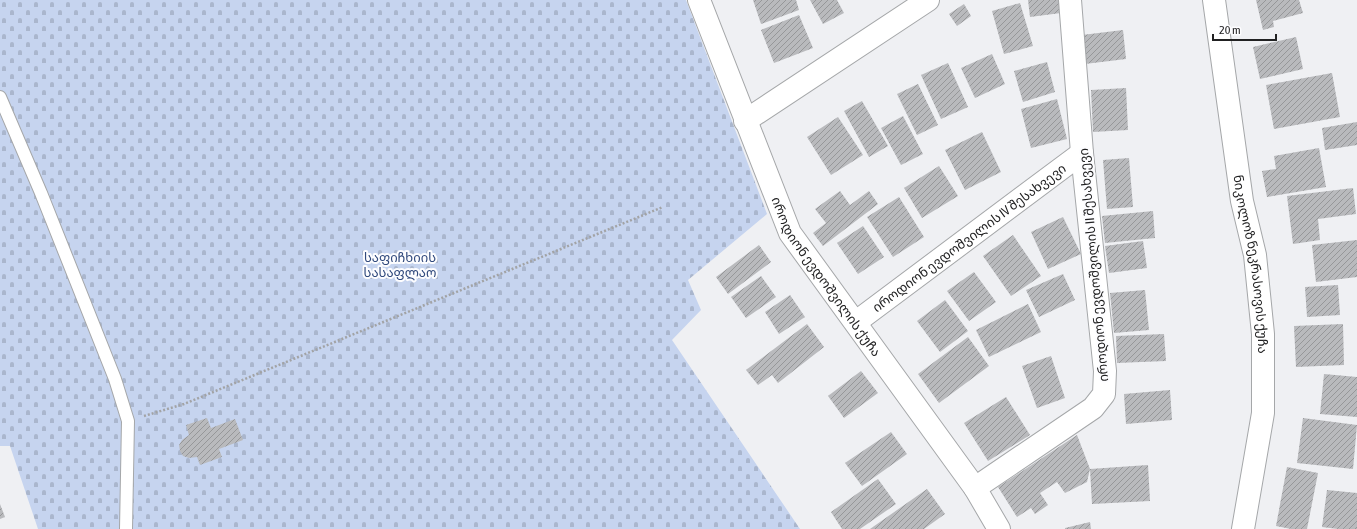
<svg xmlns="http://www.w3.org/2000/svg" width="1357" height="529" font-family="'Asap Condensed','Noto Sans Georgian',sans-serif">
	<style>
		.cemetery { fill: url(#cemetery-stones) }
		.building { fill: url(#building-hatch) }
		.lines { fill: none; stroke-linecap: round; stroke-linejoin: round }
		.lane-casing { stroke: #a5a7a9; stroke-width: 14 }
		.street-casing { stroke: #a5a7a9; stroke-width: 24 }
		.path { stroke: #a2a3a5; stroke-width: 2.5; stroke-dasharray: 2 2; stroke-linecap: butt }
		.lane { stroke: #fff; stroke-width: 12 }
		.street { stroke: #fff; stroke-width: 22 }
		.labels { text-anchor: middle; stroke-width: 4; stroke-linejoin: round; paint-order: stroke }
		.street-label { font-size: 13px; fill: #212122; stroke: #fdfdff }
		.park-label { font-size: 13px; fill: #314a7d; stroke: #fdfdff }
	</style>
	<defs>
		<pattern id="cemetery-stones" width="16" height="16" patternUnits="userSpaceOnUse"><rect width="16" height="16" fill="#c6d4ef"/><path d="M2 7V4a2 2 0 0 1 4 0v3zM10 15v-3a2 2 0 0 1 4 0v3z" fill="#aab6cd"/></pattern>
		<pattern id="building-hatch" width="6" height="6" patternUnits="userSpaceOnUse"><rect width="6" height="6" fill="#b9babd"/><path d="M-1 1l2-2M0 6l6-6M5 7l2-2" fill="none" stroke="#969799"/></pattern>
	</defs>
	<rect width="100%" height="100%" fill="#eff0f3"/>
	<!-- cemetery -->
	<path class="cemetery" d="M0,0H686L767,214L688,280L701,310L672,340L800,529H38L10,446H0Z"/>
	<!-- building -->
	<g class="building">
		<path d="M753,0H796L799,10L761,24Z"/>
		<path d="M810,0H837L844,13L823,24Z"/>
		<path d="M1028,0H1060L1061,13L1030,17Z"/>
		<path d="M1256,0H1299L1303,13L1273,21L1274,27L1263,30Z"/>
		<path d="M1020,3L1033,46L1004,54L992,11Z"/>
		<path d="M964,4L971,16L957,26L949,14Z"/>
		<path d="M799,15L813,48L774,63L761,30Z"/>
		<path d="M1123,30L1126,59L1085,64L1082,35Z"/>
		<path d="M1296,37L1303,69L1260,79L1253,47Z"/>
		<path d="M992,54L1005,84L975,98L961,68Z"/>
		<path d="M1047,62L1055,92L1023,102L1014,71Z"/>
		<path d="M948,63L968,107L941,119L921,75Z"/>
		<path d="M1332,73L1340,117L1274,129L1266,85Z"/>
		<path d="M918,84L938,125L917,135L897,94Z"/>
		<path d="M1126,88L1128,130L1093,132L1091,90Z"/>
		<path d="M1057,99L1067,139L1031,148L1021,109Z"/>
		<path d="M862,101L888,146L869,157L844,111Z"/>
		<path d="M903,116L923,154L901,165L881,128Z"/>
		<path d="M838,117L863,155L831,175L807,137Z"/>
		<path d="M1357,122V145L1325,150L1322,128Z"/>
		<path d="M982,132L1001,172L965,190L945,150Z"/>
		<path d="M1319,148L1326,187L1267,197L1262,171L1276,169L1274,156Z"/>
		<path d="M1129,158L1133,207L1107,209L1103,160Z"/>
		<path d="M939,166L958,196L922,218L904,188Z"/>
		<path d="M1353,188L1356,214L1318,219L1320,240L1293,244L1287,196Z"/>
		<path d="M840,191L850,205L869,191L878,204L823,246L813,233L826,223L815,209Z"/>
		<path d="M899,197L924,237L893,257L867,217Z"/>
		<path d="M1153,211L1155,238L1105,243L1102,216Z"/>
		<path d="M1063,217L1081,254L1048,269L1031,232Z"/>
		<path d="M863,226L884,257L858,274L837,243Z"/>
		<path d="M1013,235L1041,276L1011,296L983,256Z"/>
		<path d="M1357,240V277L1316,282L1312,245Z"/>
		<path d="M1143,241L1147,268L1109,273L1105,246Z"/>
		<path d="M759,245L771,262L728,294L716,277Z"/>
		<path d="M974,272L996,302L969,321L947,291Z"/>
		<path d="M1063,274L1075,300L1039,317L1026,290Z"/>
		<path d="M761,276L776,297L746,318L731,297Z"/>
		<path d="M1338,285L1340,315L1307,317L1305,287Z"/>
		<path d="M1145,290L1149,330L1114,333L1110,293Z"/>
		<path d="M790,295L805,317L779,334L765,312Z"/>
		<path d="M945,300L968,331L940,352L917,321Z"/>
		<path d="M1028,304L1041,332L989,357L976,330Z"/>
		<path d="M807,324L824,347L778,383L772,375L758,385L746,370Z"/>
		<path d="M1343,324L1344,365L1296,367L1294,326Z"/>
		<path d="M1164,334L1166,361L1117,363L1116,336Z"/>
		<path d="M968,337L989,366L939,403L918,374Z"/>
		<path d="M1051,356L1065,398L1037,408L1022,366Z"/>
		<path d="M861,371L878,393L844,418L828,396Z"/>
		<path d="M1324,374L1357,377V417L1320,414Z"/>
		<path d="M1170,390L1172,420L1126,424L1124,394Z"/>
		<path d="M1006,397L1030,435L988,461L964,423Z"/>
		<path d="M207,418L211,428L235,419L243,440L219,449L222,457L200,465L197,457L189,458L183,456L180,451L179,445L182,440L189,435L186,425Z"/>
		<path d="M1303,418L1357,425L1353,469L1297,463Z"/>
		<path d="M891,432L907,454L862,486L845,463Z"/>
		<path d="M1077,435L1090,469L1087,482L1065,493L1057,482L1040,493L1048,505L1035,514L1031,508L1017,517L998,487Z"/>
		<path d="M1148,465L1150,501L1092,504L1090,469Z"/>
		<path d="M1287,467L1318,473L1307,529H1291L1276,526Z"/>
		<path d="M878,479L896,504L860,529H842L831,512Z"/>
		<path d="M927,489L945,514L924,529H870Z"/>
		<path d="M1327,490L1357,493V529H1338L1322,527Z"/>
		<path d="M0,504L5,517L0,519Z"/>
		<path d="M1090,522L1091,529H1065V528Z"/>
	</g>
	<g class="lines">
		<defs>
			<path id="lane" d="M0,97L41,193L115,379L128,421L126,529"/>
			<g id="street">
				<path id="s1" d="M699,0L790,233L975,488L999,529"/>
				<path id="s2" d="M1214,0L1242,201L1255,255L1263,334V413L1243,529"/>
				<path d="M745,121L928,0"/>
				<path id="s3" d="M856,322L1082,153"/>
				<path d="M975,488L1093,408L1104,394L1105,371L1082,153L1070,0"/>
			</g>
		</defs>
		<!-- lane casing -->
		<use href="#lane" class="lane-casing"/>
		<!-- street casing -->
		<use href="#street" class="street-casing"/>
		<!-- path -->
		<path class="path" d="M144,416L184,404L663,207"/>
		<!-- lane -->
		<use href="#lane" class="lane"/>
		<!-- street -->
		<use href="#street" class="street"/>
	</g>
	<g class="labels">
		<!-- street labels -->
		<g class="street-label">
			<text dy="5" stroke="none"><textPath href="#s3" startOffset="141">იროდიონ ევდოშვილის IV შესახვევი</textPath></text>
			<text dy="5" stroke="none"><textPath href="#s2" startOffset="267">ნიკოლოზ ნეკრასოვის ქუჩა</textPath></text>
			<text transform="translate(1093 265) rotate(-95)" y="5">იროდიონ ევდოშვილის II შესახვევი</text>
			<text dy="5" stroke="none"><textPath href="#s1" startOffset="306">იროდიონ ევდოშვილის ქუჩა</textPath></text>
		</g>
		<!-- park labels -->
		<g class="park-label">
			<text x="400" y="262">საფიჩხიის<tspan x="400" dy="15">სასაფლაო</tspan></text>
		</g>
	</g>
	<!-- scale -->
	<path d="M1213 34v6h63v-6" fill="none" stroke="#212122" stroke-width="2"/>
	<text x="1219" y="34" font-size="12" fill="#212122" stroke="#fdfdff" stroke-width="3" paint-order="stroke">20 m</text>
</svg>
